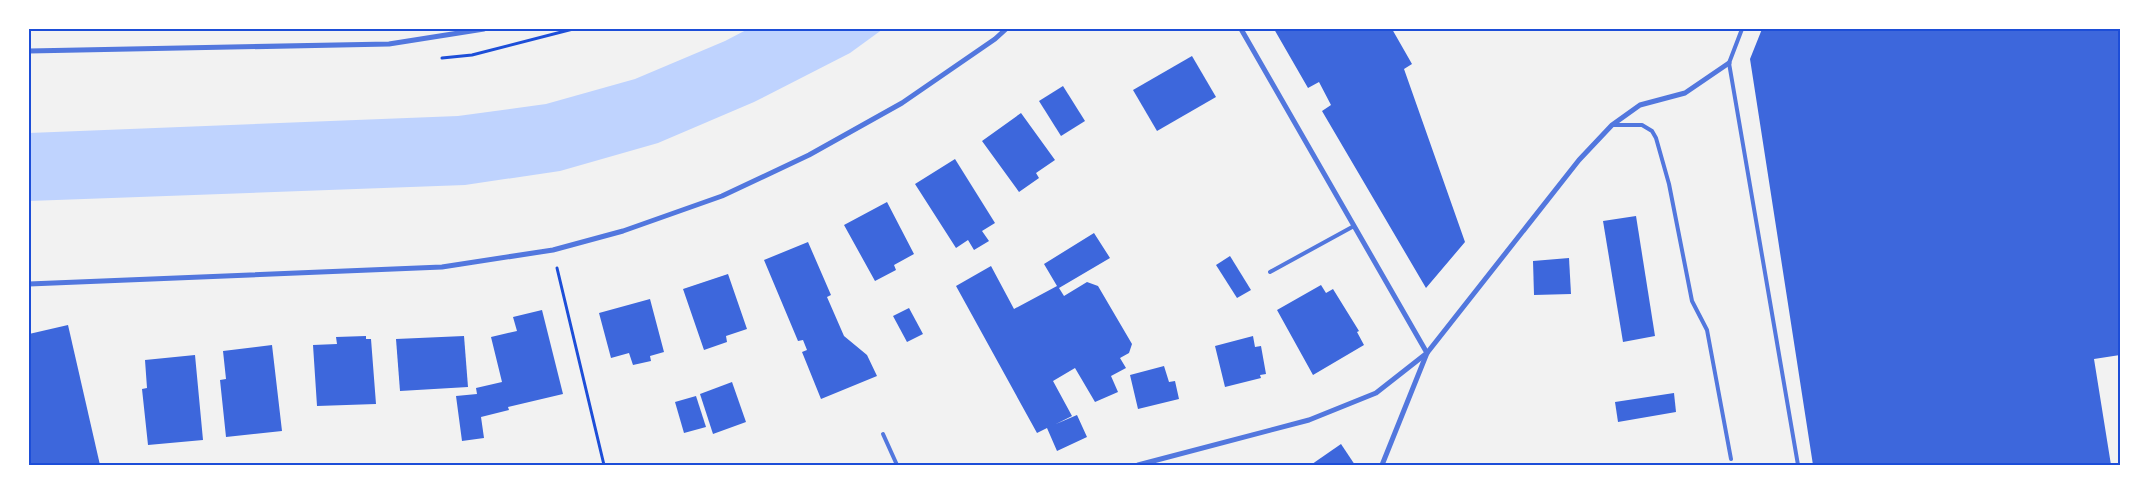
<svg xmlns="http://www.w3.org/2000/svg" width="2149" height="494" font-family="'Work Sans',sans-serif">
	<style>
		.water { fill: #bfd3fe }
		.building { fill: #3d67dc }
		.lines { fill: none; stroke-linecap: round; stroke-linejoin: round }
		.path { stroke: #1d4ed8; stroke-width: 3 }
		.service { stroke: #5277de; stroke-width: 4 }
		.minor { stroke: #5277de; stroke-width: 5 }
		.neatline { fill: none; stroke: #1d4ed8; stroke-width: 2 }
	</style>
	<rect width="100%" height="100%" fill="#f2f2f2"/>
	<!-- water -->
	<path class="water" d="M748,29H883L850,53L754,102L658,143L560,171L465,185L29,201V133L458,116L546,104L635,79L725,41Z"/>
	<!-- building -->
	<g class="building">
		<path d="M1274,29H1392L1412,64L1404,69L1465,242L1426,288L1322,111L1331,105L1319,82L1308,88Z"/>
		<path d="M1762,29H2120V355L2094,359L2111,465H1813L1750,59Z"/>
		<path d="M1192,56L1216,97L1157,131L1133,90Z"/>
		<path d="M1063,86L1085,121L1061,136L1039,101Z"/>
		<path d="M1021,113L1055,160L1036,173L1039,178L1019,192L982,141Z"/>
		<path d="M955,159L995,223L982,231L989,241L974,250L968,240L956,248L915,184Z"/>
		<path d="M887,202L914,254L894,265L896,270L875,281L844,225Z"/>
		<path d="M1636,216L1655,336L1623,342L1603,221Z"/>
		<path d="M1094,233L1110,258L1059,288L1064,296L1087,282L1098,286L1132,344L1129,353L1120,358L1126,368L1111,376L1118,392L1095,402L1075,368L1053,381L1072,416L1056,424L1077,415L1087,437L1057,451L1047,428L1037,433L956,286L991,266L1014,309L1057,286L1044,264Z"/>
		<path d="M808,242L831,295L827,297L844,336L867,355L877,376L821,399L802,352L807,350L803,340L798,341L764,260Z"/>
		<path d="M1230,256L1251,290L1237,298L1216,265Z"/>
		<path d="M1569,258L1571,294L1534,295L1533,261Z"/>
		<path d="M728,274L747,329L726,336L727,342L704,350L683,289Z"/>
		<path d="M1321,285L1326,293L1333,289L1359,331L1357,332L1364,345L1313,375L1277,310Z"/>
		<path d="M650,299L664,352L650,356L651,361L633,365L629,353L611,358L599,313Z"/>
		<path d="M909,308L923,334L907,342L893,316Z"/>
		<path d="M542,310L563,394L508,407L509,410L481,417L484,438L462,441L456,396L477,394L476,388L502,382L491,337L517,331L513,317Z"/>
		<path d="M68,325L100,465H29V334Z"/>
		<path d="M366,336V339H371L376,404L317,406L313,345L337,344L336,337Z"/>
		<path d="M464,336L468,387L400,391L396,339Z"/>
		<path d="M1253,336L1255,347L1261,346L1266,374L1260,375L1261,378L1225,387L1215,346Z"/>
		<path d="M272,345L282,431L226,437L220,380L226,379L223,351Z"/>
		<path d="M195,355L203,440L148,445L142,389L147,388L145,360Z"/>
		<path d="M1164,366L1169,382L1175,381L1179,399L1138,409L1130,375Z"/>
		<path d="M732,382L746,422L713,434L700,394Z"/>
		<path d="M1674,393L1676,412L1618,422L1615,402Z"/>
		<path d="M696,396L706,427L684,433L675,402Z"/>
		<path d="M1341,444L1355,465H1311L1315,462Z"/>
	</g>
	<g class="lines">
		<!-- path -->
		<g class="path">
			<path d="M442,58L472,55L573,29"/>
			<path d="M557,268L604,465"/>
		</g>
		<!-- service -->
		<g class="service">
			<path d="M1742,29L1729,63L1798,465"/>
			<path d="M1612,125H1642L1652,131L1656,138L1669,184L1692,301L1707,330L1731,459"/>
			<path d="M1270,272L1354,226"/>
			<path d="M883,434L897,465"/>
		</g>
		<!-- minor -->
		<g class="minor">
			<path d="M29,51L389,44L484,29"/>
			<path d="M29,284L442,267L553,250L623,231L722,196L809,155L902,103L995,39L1006,29"/>
			<path d="M1138,465L1309,420L1376,393L1427,353L1241,29"/>
			<path d="M1382,465L1427,353L1579,160L1612,125L1640,105L1685,93L1729,63"/>
		</g>
	</g>
	<!-- border -->
	<rect width="2149" height="494" fill="none" stroke="#ffffff" stroke-width="60"/>
	<rect x="30" y="30" width="2089" height="434" class="neatline"/>
</svg>
